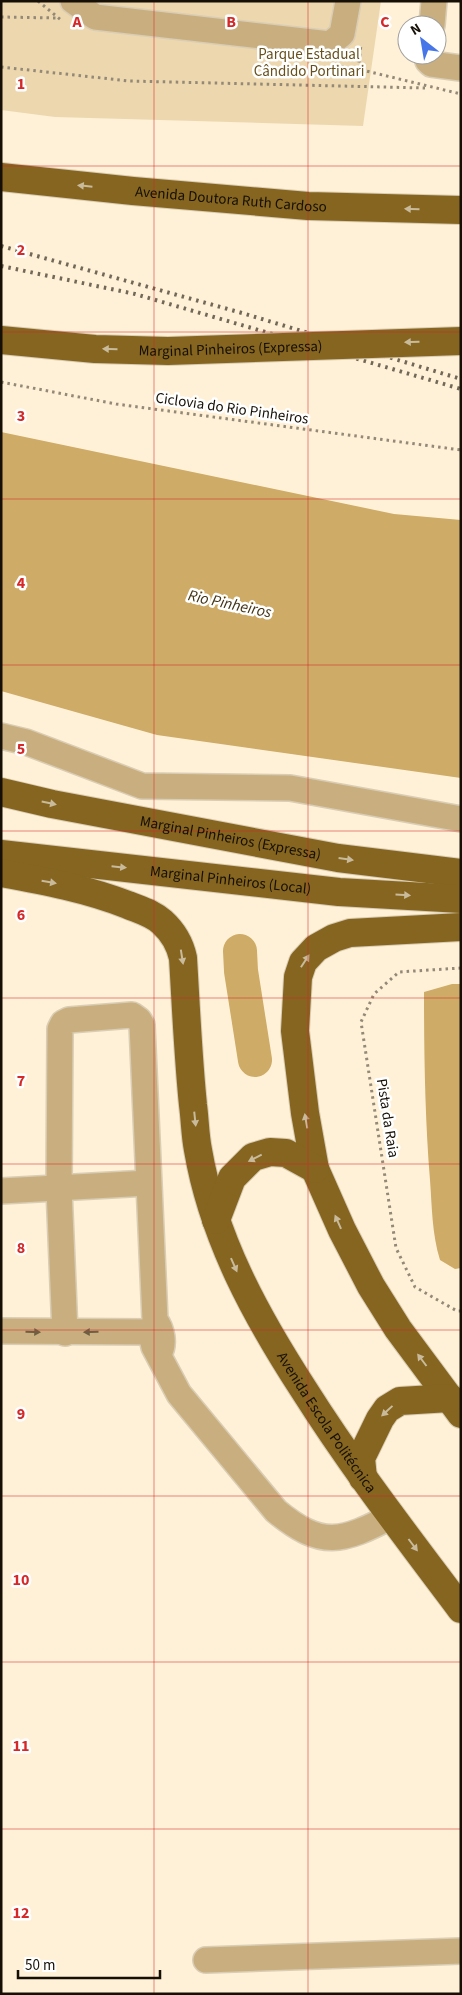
<svg xmlns="http://www.w3.org/2000/svg" width="462" height="1995" font-family="'Source Sans 3',sans-serif">
	<style>
		.green { fill: #edd7ae }
		.water { fill: #ceab66 }
		.lines { fill: none; stroke-linecap: round; stroke-linejoin: round }
		.river { stroke: #ceab66; stroke-width: 34 }
		.minor-casing { stroke: #dacdb5; stroke-width: 28 }
		.highway-casing { stroke: #dacdb5; stroke-width: 30 }
		.path { stroke: #938976; stroke-width: 3; stroke-dasharray: 2.5 4; stroke-linecap: butt }
		.minor { stroke: #c9af7f; stroke-width: 25 }
		.highway { stroke: #856520; stroke-width: 28 }
		.rail { stroke: #726858; stroke-width: 4; stroke-dasharray: 2.5 5; stroke-linecap: butt }
		.highway-bridge-casing { stroke: #dacdb5; stroke-width: 30; stroke-linecap: butt }
		.highway-bridge { stroke: #856520; stroke-width: 28 }
		.oneway { fill: #c8ba9b }
		.oneway2 { fill: #6f5f42 }
		.grid { fill: none; stroke: #d62828; stroke-width: 1; stroke-opacity: 0.55 }
		.labels { text-anchor: middle; stroke-width: 5; stroke-linejoin: round; paint-order: stroke }
		.park-label { font-size: 15px; fill: #68501c; stroke: #fff }
		.street-label { font-size: 15px; fill: #150f05; stroke: #fff }
		.water-label { font-size: 16px; font-style: italic; fill: #433416; stroke: #fff }
		.grid-label { font-size: 16px; text-anchor: middle; font-weight: bold; fill: #d62828; stroke: #fff; stroke-width: 5; stroke-linejoin: round; paint-order: stroke }
	</style>
	<rect width="100%" height="100%" fill="#fff1d7"/>
	<!-- green -->
	<path class="green" d="M1,1H381L363,126L55,117L1,110Z"/>
	<!-- water -->
	<g class="water">
		<path d="M1,432L394,514L461,520V778L157,735L1,691Z"/>
		<path d="M452,984H461V1268L455,1269L440,1260C432,1234 432,1207 430,1180C425,1117 424,1054 424,992Z"/>
	</g>
	<g class="lines">
		<!-- river -->
		<path class="river" d="M240,951L241,971L255,1060"/>
		<defs>
			<g id="minor">
				<path d="M73,1L95,17L330,44L342,34L348,1"/>
				<path d="M432,25L434,1"/>
				<path d="M429,55L428,61L431,64L461,68"/>
				<path d="M1,736L26,742L142,786L290,788L461,819"/>
				<path d="M1,1191L148,1183"/>
				<path d="M1,1331L151,1332"/>
				<path d="M65,1333L59,1189L60,1029L63,1023L69,1020L132,1015L139,1020L142,1025L155,1320C162,1329 165,1344 159,1354"/>
				<path d="M152,1338L154,1347L179,1394L276,1511C322,1549 342,1542 392,1516"/>
				<path d="M206,1960L461,1951"/>
			</g>
			<g id="highway">
				<path id="s1" d="M1,177L133,191L308,206L461,210"/>
				<path id="s2" d="M1,792L52,804L338,858L461,873"/>
				<path id="s3" d="M1,854L339,892L461,899"/>
				<path id="s4" d="M1,873C45,881 87,889 128,905C140,910 152,913 162,922C173,932 180,944 183,958C186,1007 188,1056 193,1105C195,1120 195,1135 198,1150C213,1238 256,1316 304,1390C352,1466 407,1537 461,1609"/>
				<path d="M461,927L350,933L334,938L316,948L303,962L298,977L295,1031L305,1113L315,1169L342,1230L371,1286L398,1329L461,1414"/>
				<path d="M216,1220L232,1178L253,1157L270,1152L286,1153L315,1169"/>
				<path d="M363,1478L361,1458L380,1419L387,1409L400,1401L450,1398"/>
			</g>
		</defs>
		<!-- minor casing -->
		<use href="#minor" class="minor-casing"/>
		<!-- highway casing -->
		<use href="#highway" class="highway-casing"/>
		<!-- path -->
		<g class="path">
			<path d="M38,1L61,20"/>
			<path d="M1,17L56,18"/>
			<path d="M335,66L358,69L461,94"/>
			<path d="M1,67L129,81L425,88"/>
			<path d="M358,69L361,45"/>
			<path d="M1,382L116,404L461,450"/>
			<path d="M461,968L399,972L374,994L361,1022L396,1248L415,1287L457,1311H461"/>
		</g>
		<!-- minor -->
		<use href="#minor" class="minor"/>
		<!-- highway -->
		<use href="#highway" class="highway"/>
		<!-- rail -->
		<g class="rail">
			<path d="M1,246L242,313L461,379"/>
			<path d="M1,266L135,294L461,389"/>
		</g>
		<defs>
			<g id="highway-bridge">
				<path id="s5" d="M1,340L95,349L168,351L461,341"/>
			</g>
		</defs>
		<!-- highway-bridge casing -->
		<use href="#highway-bridge" class="highway-bridge-casing"/>
		<!-- highway-bridge -->
		<use href="#highway-bridge" class="highway-bridge"/>
	</g>
	<!-- one-way arrows -->
	<defs><path id="oneway-solid" d="M-6-.8H1V-3.2L6.5 0L1 3.2V.8H-6Z" transform="scale(1.25)"/></defs>
	<g class="oneway">
		<use href="#oneway-solid" transform="translate(85 186) rotate(-174)"/>
		<use href="#oneway-solid" transform="translate(412 209) rotate(-178)"/>
		<use href="#oneway-solid" transform="translate(412 342) rotate(178)"/>
		<use href="#oneway-solid" transform="translate(110 349) rotate(-179)"/>
		<use href="#oneway-solid" transform="translate(49 803) rotate(12)"/>
		<use href="#oneway-solid" transform="translate(346 859) rotate(8)"/>
		<use href="#oneway-solid" transform="translate(119 867) rotate(6)"/>
		<use href="#oneway-solid" transform="translate(49 882) rotate(10)"/>
		<use href="#oneway-solid" transform="translate(403 895) rotate(3)"/>
		<use href="#oneway-solid" transform="translate(182 957) rotate(81)"/>
		<use href="#oneway-solid" transform="translate(305 961) rotate(-57)"/>
		<use href="#oneway-solid" transform="translate(195 1119) rotate(84)"/>
		<use href="#oneway-solid" transform="translate(306 1121) rotate(-100)"/>
		<use href="#oneway-solid" transform="translate(255 1158) rotate(153)"/>
		<use href="#oneway-solid" transform="translate(338 1222) rotate(-114)"/>
		<use href="#oneway-solid" transform="translate(234 1265) rotate(66)"/>
		<use href="#oneway-solid" transform="translate(422 1360) rotate(-127)"/>
		<use href="#oneway-solid" transform="translate(387 1411) rotate(137)"/>
		<use href="#oneway-solid" transform="translate(413 1545) rotate(53)"/>
	</g>
	<g class="oneway2">
		<use href="#oneway-solid" transform="translate(33 1332) rotate(2)"/>
		<use href="#oneway-solid" transform="translate(91 1332) rotate(179)"/>
	</g>
	<!-- grid -->
	<path class="grid" d="M154,1V1994M308,1V1994M1,166H461M1,332H461M1,499H461M1,665H461M1,831H461M1,998H461M1,1164H461M1,1330H461M1,1496H461M1,1662H461M1,1829H461"/>
	<g class="labels">
		<!-- park labels -->
		<g class="park-label">
			<text x="309" y="59">Parque Estadual<tspan x="309" dy="17">Cândido Portinari</tspan></text>
		</g>
		<!-- street labels -->
		<g class="street-label">
			<text dy="5" stroke="none"><textPath href="#s1" startOffset="231">Avenida Doutora Ruth Cardoso</textPath></text>
			<text dy="5" stroke="none"><textPath href="#s5" startOffset="230">Marginal Pinheiros (Expressa)</textPath></text>
			<text transform="translate(232 408) rotate(8)" y="5">Ciclovia do Rio Pinheiros</text>
			<text dy="5" stroke="none"><textPath href="#s2" startOffset="234">Marginal Pinheiros (Expressa)</textPath></text>
			<text dy="5" stroke="none"><textPath href="#s3" startOffset="231">Marginal Pinheiros (Local)</textPath></text>
			<text transform="translate(388 1118) rotate(81)" y="5">Pista da Raia</text>
			<text dy="5" stroke="none"><textPath href="#s4" startOffset="708">Avenida Escola Politécnica</textPath></text>
		</g>
		<!-- water labels -->
		<g class="water-label">
			<text transform="translate(230 603) rotate(12)" y="6">Rio Pinheiros</text>
		</g>
	</g>
	<g class="grid-label">
		<text x="77" y="27">A</text>
		<text x="231" y="27">B</text>
		<text x="385" y="27">C</text>
		<text x="21" y="89">1</text>
		<text x="21" y="255">2</text>
		<text x="21" y="421">3</text>
		<text x="21" y="588">4</text>
		<text x="21" y="754">5</text>
		<text x="21" y="920">6</text>
		<text x="21" y="1086">7</text>
		<text x="21" y="1253">8</text>
		<text x="21" y="1419">9</text>
		<text x="21" y="1585">10</text>
		<text x="21" y="1751">11</text>
		<text x="21" y="1918">12</text>
	</g>
	<!-- border -->
	<rect width="462" height="1995" fill="none" stroke="#150f05" stroke-width="5"/>
	<!-- north arrow -->
	<g transform="translate(422 40) rotate(329)"><circle r="24" fill="#ffffff" stroke="#a19f9b"/>
	<path d="M0-4L9 19L0 12L-9 19Z" fill="#4676e7"/>
	<text y="-8" font-size="14" font-weight="bold" text-anchor="middle" fill="#150f05">N</text>
	</g>
	<!-- scale -->
	<path d="M18 1970v8h142v-8" fill="none" stroke="#150f05" stroke-width="2.5"/>
	<text x="25" y="1970" font-size="15" fill="#150f05" stroke="#ffffff" stroke-width="4" paint-order="stroke">50 m</text>
</svg>
